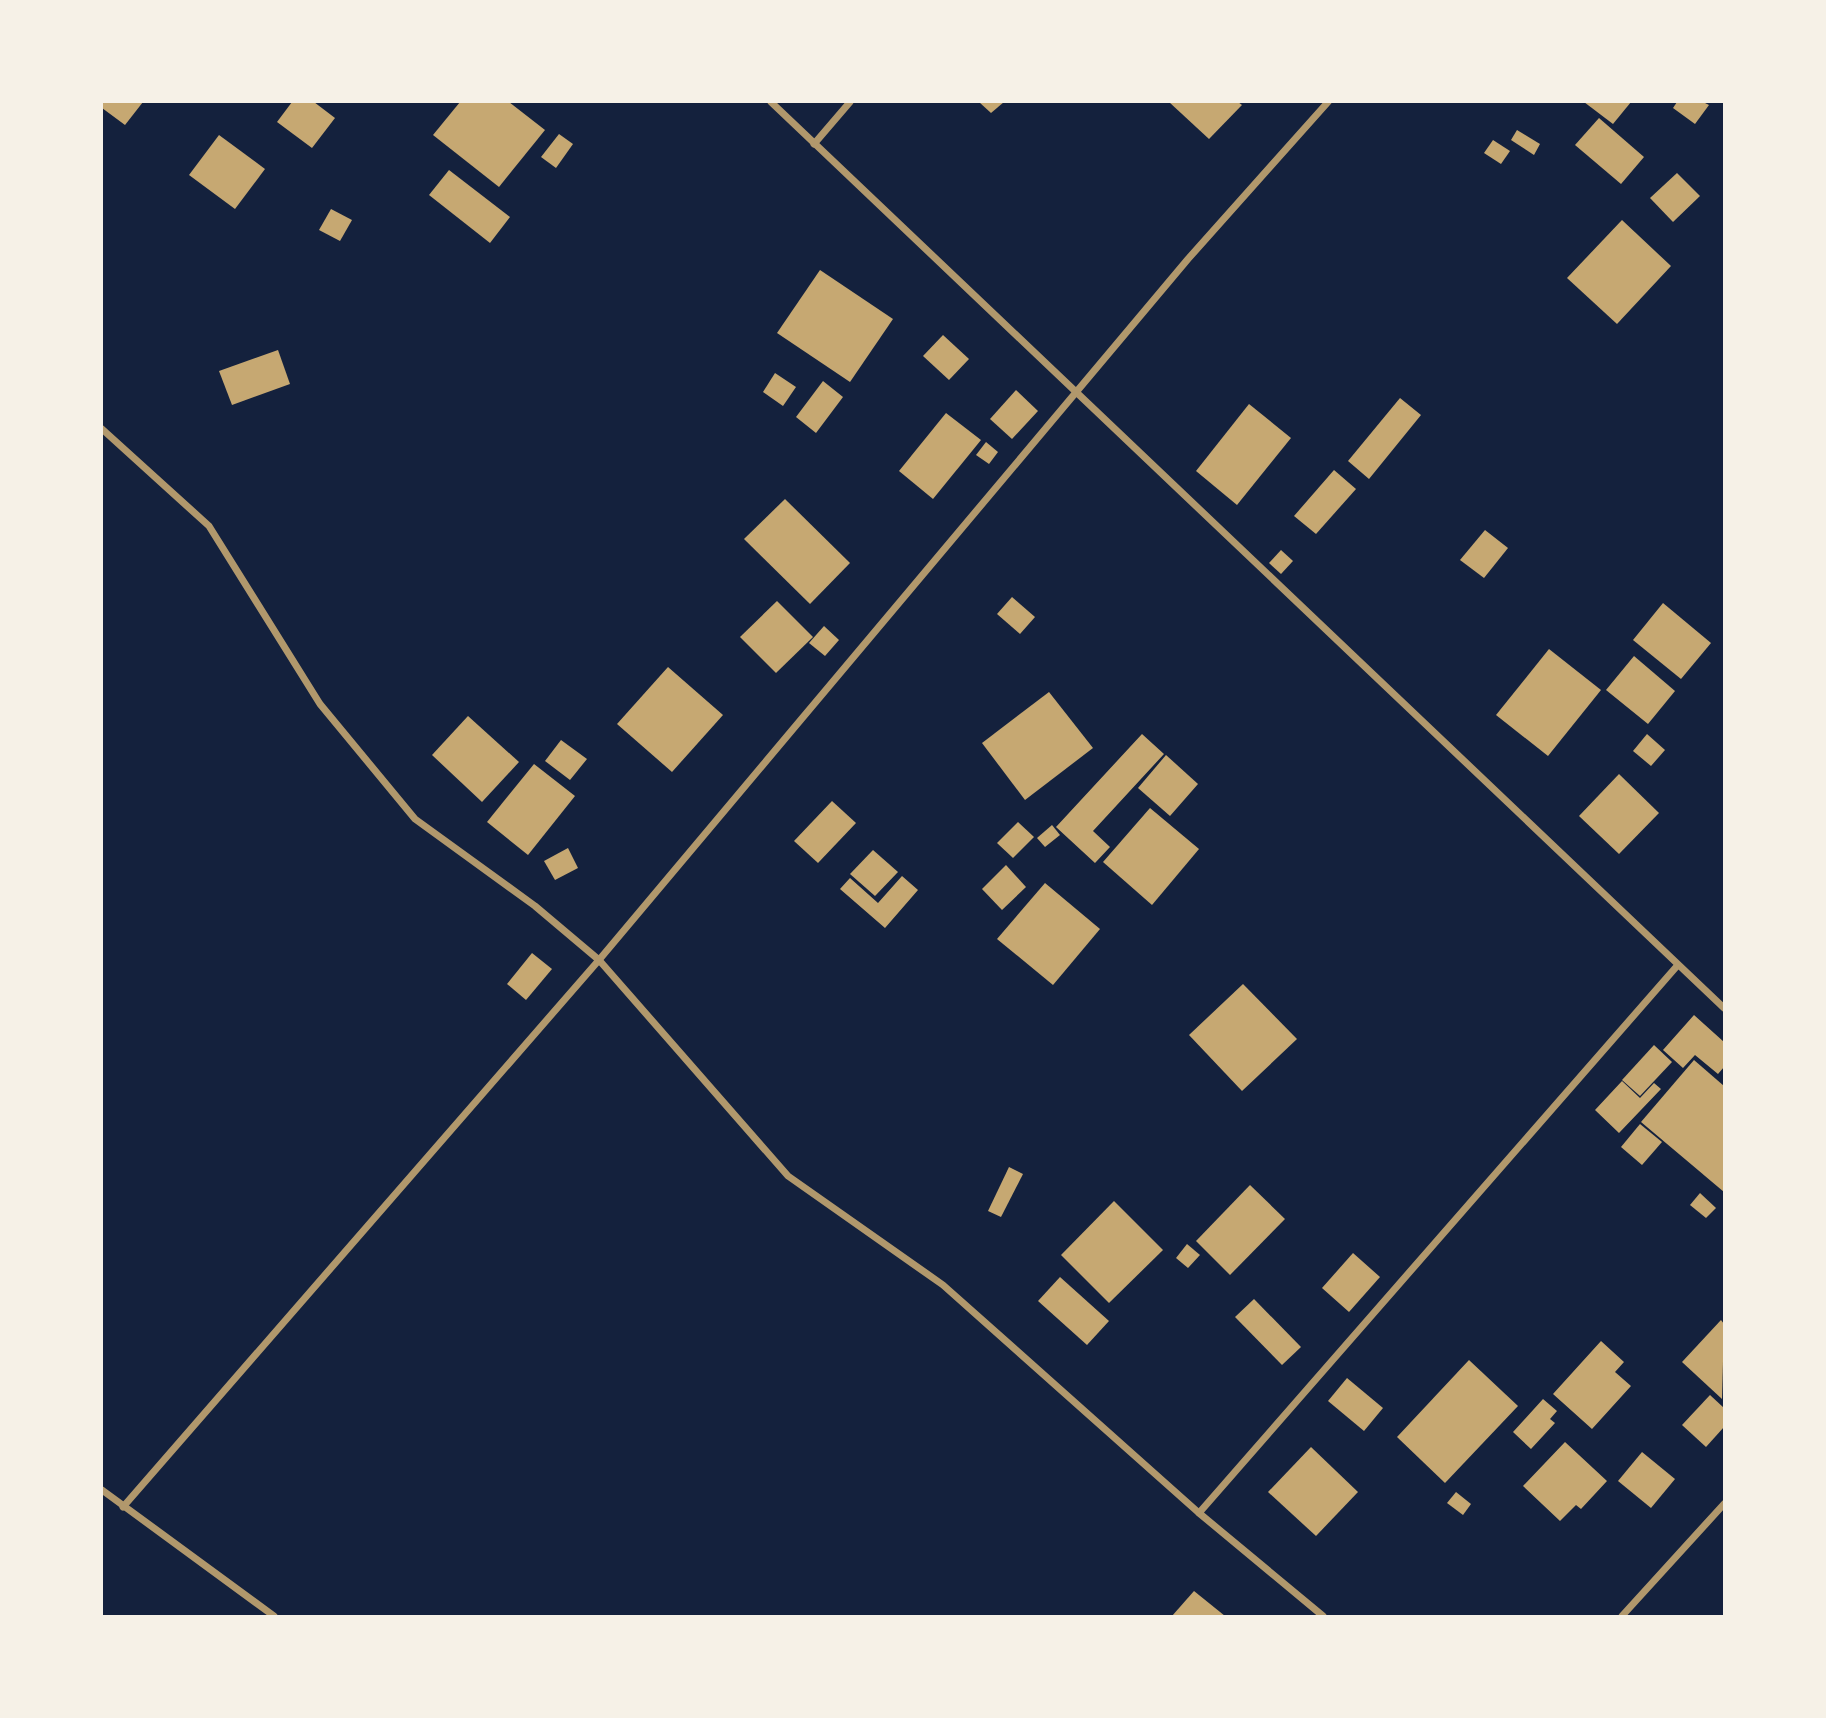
<svg xmlns="http://www.w3.org/2000/svg" width="1826" height="1718" font-family="Roboto,sans-serif">
	<style>
		.building { fill: #c6a872 }
		.lines { fill: none; stroke-linecap: round; stroke-linejoin: round }
		.minor { stroke: #b1986c; stroke-width: 7 }
	</style>
	<rect width="100%" height="100%" fill="#14213d"/>
	<!-- building -->
	<g class="building">
		<path d="M102,102H143L125,125L102,108Z"/>
		<path d="M292,102H314L335,118L312,148L277,122Z"/>
		<path d="M460,102H509L545,130L499,187L433,135Z"/>
		<path d="M979,102H1004L991,113Z"/>
		<path d="M1169,102H1238L1242,105L1209,139Z"/>
		<path d="M1584,102H1631L1613,124Z"/>
		<path d="M1677,102H1703L1709,105L1695,124L1673,108Z"/>
		<path d="M1599,118L1644,157L1621,184L1575,145Z"/>
		<path d="M1517,130L1540,144L1534,155L1511,140Z"/>
		<path d="M559,134L573,144L556,168L541,157Z"/>
		<path d="M219,135L265,169L235,209L189,175Z"/>
		<path d="M1493,140L1510,151L1501,164L1484,153Z"/>
		<path d="M449,170L510,217L490,243L429,195Z"/>
		<path d="M1677,173L1700,196L1673,222L1650,198Z"/>
		<path d="M331,209L352,220L340,241L319,230Z"/>
		<path d="M1622,220L1671,266L1617,324L1567,278Z"/>
		<path d="M820,270L893,319L850,382L777,333Z"/>
		<path d="M943,335L969,359L949,380L923,356Z"/>
		<path d="M278,350L290,384L232,405L219,371Z"/>
		<path d="M775,373L796,387L783,406L763,392Z"/>
		<path d="M823,381L843,397L816,433L796,417Z"/>
		<path d="M1016,390L1038,411L1012,439L990,419Z"/>
		<path d="M1400,398L1421,415L1369,479L1348,461Z"/>
		<path d="M1249,404L1291,438L1237,505L1196,471Z"/>
		<path d="M946,413L981,440L933,499L899,471Z"/>
		<path d="M986,442L998,452L989,464L976,455Z"/>
		<path d="M1334,470L1356,489L1316,534L1294,516Z"/>
		<path d="M785,499L850,563L810,604L744,539Z"/>
		<path d="M1485,530L1508,548L1484,578L1460,560Z"/>
		<path d="M1281,550L1293,561L1281,574L1269,563Z"/>
		<path d="M1012,597L1035,617L1020,634L997,614Z"/>
		<path d="M777,601L813,637L776,673L740,637Z"/>
		<path d="M1663,603L1711,643L1681,679L1633,640Z"/>
		<path d="M824,626L839,640L825,656L809,643Z"/>
		<path d="M1549,649L1601,690L1548,756L1496,715Z"/>
		<path d="M1634,656L1675,691L1648,724L1606,690Z"/>
		<path d="M668,667L723,715L672,772L617,724Z"/>
		<path d="M1049,692L1093,748L1025,800L982,743Z"/>
		<path d="M468,716L519,762L482,802L432,755Z"/>
		<path d="M1142,734L1164,754L1093,831L1110,847L1095,863L1056,827Z"/>
		<path d="M1647,734L1665,750L1651,766L1633,751Z"/>
		<path d="M561,740L587,759L570,780L545,761Z"/>
		<path d="M1166,755L1198,784L1170,816L1138,788Z"/>
		<path d="M534,764L575,796L528,855L487,822Z"/>
		<path d="M1619,774L1659,813L1619,854L1579,816Z"/>
		<path d="M832,801L856,823L818,863L794,841Z"/>
		<path d="M1150,808L1199,849L1152,905L1103,862Z"/>
		<path d="M1018,822L1034,837L1013,858L997,843Z"/>
		<path d="M1052,825L1060,835L1045,847L1037,838Z"/>
		<path d="M568,848L578,868L555,880L544,861Z"/>
		<path d="M873,850L898,872L875,896L850,874Z"/>
		<path d="M1006,865L1026,887L1002,910L982,889Z"/>
		<path d="M902,876L918,890L885,928L840,889L850,878L878,903Z"/>
		<path d="M1045,883L1100,929L1053,985L997,939Z"/>
		<path d="M532,953L552,969L526,1000L507,984Z"/>
		<path d="M1243,984L1297,1039L1242,1091L1189,1035Z"/>
		<path d="M1694,1015L1724,1042V1067L1718,1074L1695,1055L1683,1068L1663,1050Z"/>
		<path d="M1654,1045L1672,1062L1640,1096L1622,1080Z"/>
		<path d="M1694,1060L1724,1086V1192L1641,1122Z"/>
		<path d="M1622,1081L1640,1098L1654,1083L1661,1089L1619,1133L1595,1110Z"/>
		<path d="M1640,1124L1662,1142L1642,1165L1621,1147Z"/>
		<path d="M1009,1167L1023,1174L1001,1217L988,1211Z"/>
		<path d="M1250,1185L1285,1219L1230,1275L1196,1241Z"/>
		<path d="M1700,1193L1716,1208L1706,1218L1690,1205Z"/>
		<path d="M1114,1201L1163,1250L1109,1303L1061,1255Z"/>
		<path d="M1187,1244L1200,1255L1188,1268L1176,1258Z"/>
		<path d="M1353,1253L1380,1277L1349,1312L1322,1288Z"/>
		<path d="M1060,1277L1109,1321L1087,1345L1038,1301Z"/>
		<path d="M1254,1299L1301,1347L1282,1365L1235,1317Z"/>
		<path d="M1721,1320L1724,1324L1722,1399L1682,1362Z"/>
		<path d="M1601,1341L1624,1362L1615,1372L1631,1386L1592,1429L1553,1394Z"/>
		<path d="M1469,1360L1518,1406L1445,1483L1397,1437Z"/>
		<path d="M1347,1378L1383,1408L1364,1431L1328,1401Z"/>
		<path d="M1710,1395L1724,1408V1427L1706,1447L1682,1425Z"/>
		<path d="M1543,1399L1557,1411L1550,1419L1555,1423L1531,1449L1513,1432Z"/>
		<path d="M1565,1442L1607,1481L1581,1509L1576,1505L1560,1521L1523,1486Z"/>
		<path d="M1311,1447L1358,1492L1316,1536L1268,1492Z"/>
		<path d="M1642,1452L1675,1479L1651,1508L1618,1481Z"/>
		<path d="M1456,1492L1471,1504L1463,1515L1447,1503Z"/>
		<path d="M1194,1591L1225,1616H1172Z"/>
	</g>
	<g class="lines">
		<!-- minor -->
		<g class="minor">
			<path d="M771,102L1724,1008"/>
			<path d="M814,144L850,102"/>
			<path d="M102,429L209,526L320,704L415,819L535,906L599,960L788,1176L943,1285L1199,1513"/>
			<path d="M102,1490L274,1616"/>
			<path d="M123,1507L599,960L1188,259L1328,102"/>
			<path d="M1323,1616L1199,1513L1677,966"/>
			<path d="M1622,1616L1724,1504"/>
		</g>
	</g>
	<!-- border -->
	<rect width="1826" height="1718" fill="none" stroke="#f6f1e7" stroke-width="206"/>
</svg>
